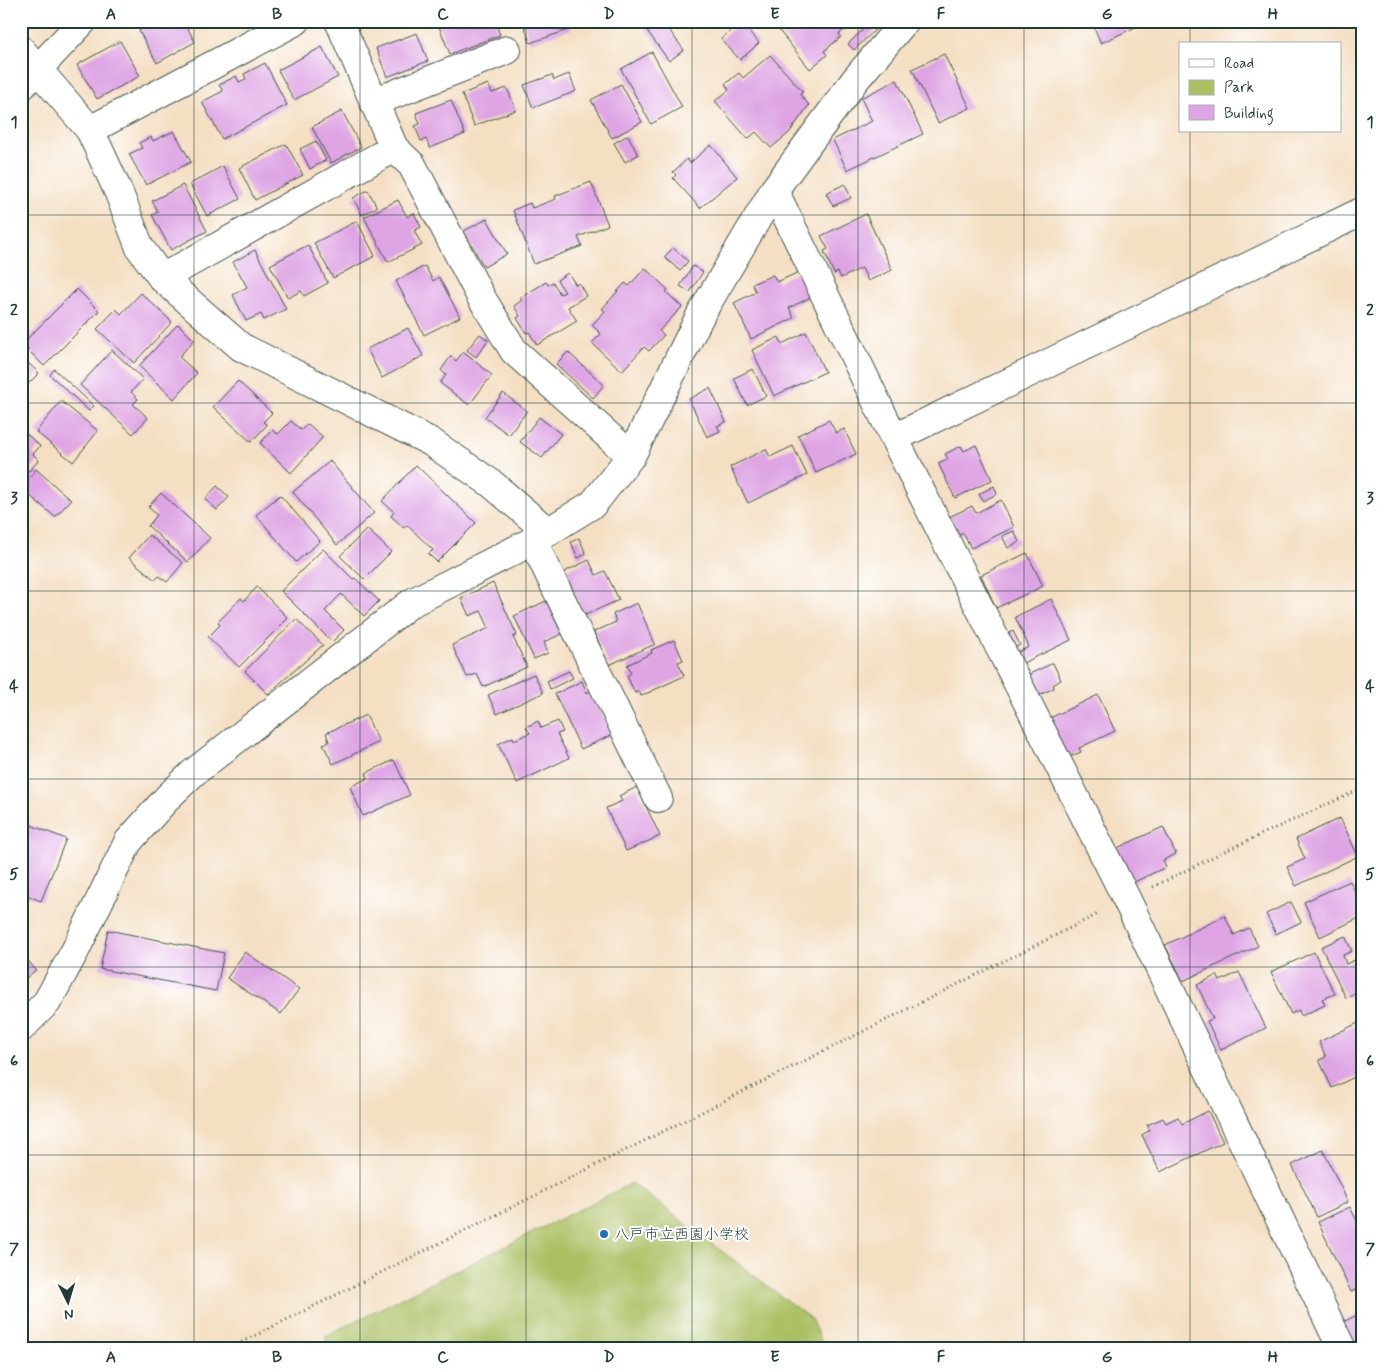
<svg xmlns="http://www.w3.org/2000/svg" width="1384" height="1370" font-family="Mynerve,'Klee One',sans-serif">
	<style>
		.green { fill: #abc064; stroke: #657e4c }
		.building { fill: #dea4e4 }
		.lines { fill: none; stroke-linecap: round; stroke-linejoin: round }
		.minor-casing { stroke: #3f5549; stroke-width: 30 }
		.path { stroke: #3f5549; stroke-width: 3; stroke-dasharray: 1 4; stroke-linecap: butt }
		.minor { stroke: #fff; stroke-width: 28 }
		.grid { fill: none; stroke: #1f3d34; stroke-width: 1; stroke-opacity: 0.55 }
		.poi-dot { fill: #1f6fb2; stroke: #fff; stroke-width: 2 }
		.labels { text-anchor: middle; stroke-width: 4; stroke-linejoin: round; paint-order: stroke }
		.poi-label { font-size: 15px; fill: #1f3d34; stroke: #fff; text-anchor: start }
		.neatline { fill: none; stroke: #1f3d34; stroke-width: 2 }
		.grid-label { font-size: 16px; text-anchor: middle; font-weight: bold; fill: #1f3d34 }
	</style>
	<rect width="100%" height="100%" fill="#fff"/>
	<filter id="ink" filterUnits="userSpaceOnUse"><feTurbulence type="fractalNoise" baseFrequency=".02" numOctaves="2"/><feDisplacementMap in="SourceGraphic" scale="10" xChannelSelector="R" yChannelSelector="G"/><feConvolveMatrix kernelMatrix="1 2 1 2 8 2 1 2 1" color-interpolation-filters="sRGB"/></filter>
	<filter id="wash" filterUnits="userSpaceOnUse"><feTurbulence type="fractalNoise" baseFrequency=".0096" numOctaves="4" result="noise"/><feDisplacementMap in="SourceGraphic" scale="20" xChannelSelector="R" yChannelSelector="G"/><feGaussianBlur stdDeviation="1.12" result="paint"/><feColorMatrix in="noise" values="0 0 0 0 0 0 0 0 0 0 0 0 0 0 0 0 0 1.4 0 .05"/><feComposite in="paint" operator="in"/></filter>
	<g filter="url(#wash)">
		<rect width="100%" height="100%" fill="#f4dfc3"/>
		<!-- green -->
		<path class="green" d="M632,1183L811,1319L825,1349H331L325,1336Z"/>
		<g id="blocks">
			<!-- building -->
			<g class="building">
				<path d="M155,21H184L195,42L157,63L139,31Z"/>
				<path d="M444,21H495L500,35L450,54L438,24Z"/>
				<path d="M523,21H569L571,29L530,43Z"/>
				<path d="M640,21H670L671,23L666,26L684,50L669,61Z"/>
				<path d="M775,21H854L839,34L841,37L824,51L827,55L810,69L773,23Z"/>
				<path d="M1091,21H1138L1140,25L1101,43Z"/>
				<path d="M741,22L759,43L740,60L721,39Z"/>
				<path d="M869,24L875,30L854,50L848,44Z"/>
				<path d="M417,33L428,61L387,77L376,48Z"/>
				<path d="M120,41L140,76L97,99L77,65Z"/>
				<path d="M322,47L338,77L294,100L278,70Z"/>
				<path d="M652,52L682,107L651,124L621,69Z"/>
				<path d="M944,54L970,108L938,123L912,69Z"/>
				<path d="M770,55L803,92L800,94L809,105L789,133L771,148L756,132L748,139L715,101L729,90L725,84L739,73L743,78Z"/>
				<path d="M265,63L287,105L222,139L202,102L223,91L219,85L236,76L239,82L246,79L244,74Z"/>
				<path d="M569,74L576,91L533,108L524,85L552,75L554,80Z"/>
				<path d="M897,80L923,134L847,170L833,140L872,121L861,98Z"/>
				<path d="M488,84L492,93L507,88L516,110L474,126L462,94Z"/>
				<path d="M621,84L642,122L612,138L591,100Z"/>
				<path d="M451,100L465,134L430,148L426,139L421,141L415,126L420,124L416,113Z"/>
				<path d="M342,111L361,147L331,163L312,127Z"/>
				<path d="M174,131L191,162L146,185L129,154L142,148L139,143L151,137L153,141Z"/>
				<path d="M628,135L638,155L625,162L614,143Z"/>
				<path d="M316,141L326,160L310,169L300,149Z"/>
				<path d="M286,144L303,175L255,200L239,168Z"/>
				<path d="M711,145L737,177L700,208L673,178L676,175L673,172L687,159L690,163Z"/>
				<path d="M223,166L240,199L207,216L190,184Z"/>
				<path d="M591,182L608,225L578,237L582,246L534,264L513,210L530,203L532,208L556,199L555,196Z"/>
				<path d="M845,184L851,198L833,206L826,193Z"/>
				<path d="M183,185L207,231L171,250L152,215L158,212L152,201Z"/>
				<path d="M368,190L377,207L362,215L353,198Z"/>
				<path d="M398,200L407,217L414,213L421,227L414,231L422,245L388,262L364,217Z"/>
				<path d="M866,214L892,270L868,281L862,268L841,278L838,272L834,274L824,251L828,249L821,236Z"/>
				<path d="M487,219L507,254L484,267L464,231Z"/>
				<path d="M357,221L375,256L333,278L314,243Z"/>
				<path d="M308,245L328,283L304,296L301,291L288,298L270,265Z"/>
				<path d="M673,248L688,261L680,271L664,257Z"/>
				<path d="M255,250L286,309L264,320L261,314L246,321L233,295L247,287L233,262Z"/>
				<path d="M425,266L433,281L439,277L460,317L424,335L396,281Z"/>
				<path d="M693,266L703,272L690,292L680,286Z"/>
				<path d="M645,268L668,290L666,292L682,307L659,331L664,335L649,351L644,347L622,371L592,343L601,334L592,325L605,311L602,309L625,283L629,286Z"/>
				<path d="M799,272L811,297L789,308L794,318L751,339L734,303L756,292L752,284L773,275L777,282Z"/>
				<path d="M568,273L576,285L579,283L586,296L568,307L577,321L537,345L529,332L526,333L517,318L520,316L514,306L522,300L520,298L546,282L548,285L553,282L560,294L565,292L557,280Z"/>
				<path d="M77,289L99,311L44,366L22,344Z"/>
				<path d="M141,293L172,322L134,363L97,329L116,309L121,314Z"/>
				<path d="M178,324L194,340L179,357L197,373L174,399L139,366Z"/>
				<path d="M408,328L423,356L382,378L367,349Z"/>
				<path d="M806,332L825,372L774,396L752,350L779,337L782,344Z"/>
				<path d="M480,334L488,340L476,357L467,350Z"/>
				<path d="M112,350L143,379L131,392L138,399L133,404L148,418L133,434L80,385Z"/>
				<path d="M463,352L492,375L469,405L440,383L446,375L441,370L451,356L456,361Z"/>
				<path d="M568,352L604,385L593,398L556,364Z"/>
				<path d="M23,358L39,373L21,391V360Z"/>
				<path d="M54,369L94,406L89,411L50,375Z"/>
				<path d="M753,369L766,396L747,405L734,378Z"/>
				<path d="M238,381L272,413L263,422L267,425L251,442L213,407Z"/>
				<path d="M710,388L726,422L717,426L720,431L707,437L689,399Z"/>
				<path d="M503,393L527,411L509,435L485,417Z"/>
				<path d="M61,401L98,431L73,462L36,432Z"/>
				<path d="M539,417L561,434L542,458L520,442Z"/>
				<path d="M829,420L836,433L844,429L856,454L816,473L798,435Z"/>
				<path d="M291,421L301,430L308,424L323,437L291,473L260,443L272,430L278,434Z"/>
				<path d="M21,429L40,446L33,454L39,460L29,471L23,466L21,467Z"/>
				<path d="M976,445L992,480L955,498L938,463L948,459L945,454L961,446L964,451Z"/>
				<path d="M793,446L807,475L748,503L730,467L766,449L770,457Z"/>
				<path d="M330,461L374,513L337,545L293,492Z"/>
				<path d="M416,465L476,523L437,562L428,554L433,550L407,525L404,528L391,516L394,512L382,501Z"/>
				<path d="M36,469L71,500L55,517L21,488Z"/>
				<path d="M217,486L229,497L217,510L205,499Z"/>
				<path d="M994,486L997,494L983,501L979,494Z"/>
				<path d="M161,493L210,538L188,562L148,526L157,515L148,507Z"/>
				<path d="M280,495L320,541L296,562L256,515Z"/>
				<path d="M1001,500L1014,527L971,548L963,533L958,536L949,517L972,506L976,513Z"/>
				<path d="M367,529L391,552L364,579L340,556Z"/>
				<path d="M1014,531L1019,542L1008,548L1002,536Z"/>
				<path d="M149,535L183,563L167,582L159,576L155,580L129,558Z"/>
				<path d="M579,538L586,554L578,558L571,542Z"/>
				<path d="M323,549L353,579L355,578L379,601L364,616L341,594L325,611L344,630L332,642L281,591Z"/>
				<path d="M1027,553L1043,586L996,608L981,575Z"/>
				<path d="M589,560L596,575L605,571L619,600L585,615L564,572Z"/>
				<path d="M493,583L517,635L513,637L527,667L483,687L477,674L467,677L452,645L489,628L481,611L469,616L461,598Z"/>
				<path d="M257,587L288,618L239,667L208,637L220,625L218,622L241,598L244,601Z"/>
				<path d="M1051,599L1071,640L1017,666L1011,655L1029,647L1015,617Z"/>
				<path d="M546,601L562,634L544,642L548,653L534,659L514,616Z"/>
				<path d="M637,603L655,644L609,665L594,632L616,622L613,614Z"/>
				<path d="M296,619L323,645L268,694L245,671Z"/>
				<path d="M1013,631L1020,645L1007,651L1000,637Z"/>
				<path d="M674,640L683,660L678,662L684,676L641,696L639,691L635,693L627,676L631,673L627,665L652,653L651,650Z"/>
				<path d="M1053,663L1061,680L1053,685L1054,688L1031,699L1021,678Z"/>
				<path d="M569,671L573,678L550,689L547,681Z"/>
				<path d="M534,674L543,693L497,714L488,695Z"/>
				<path d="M582,681L587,693L591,690L612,735L581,749L555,694Z"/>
				<path d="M1098,695L1115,731L1079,748L1081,752L1062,760L1050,718Z"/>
				<path d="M366,715L379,742L333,764L323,744L329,742L326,733Z"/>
				<path d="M538,721L541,728L558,721L563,732L557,734L569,758L517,783L498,744L513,737L514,740L530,733L526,727Z"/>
				<path d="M394,760L410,795L363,816L350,787L368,778L366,773Z"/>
				<path d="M637,787L660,836L626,851L606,808L622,801L619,796Z"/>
				<path d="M1340,818L1358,856L1296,886L1287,867L1305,859L1296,839Z"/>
				<path d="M21,821L66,839L41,901L21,893Z"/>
				<path d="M1163,827L1176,854L1163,860L1166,867L1132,883L1115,849Z"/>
				<path d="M1350,881L1363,908V916L1320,937L1304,902Z"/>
				<path d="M1291,902L1301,922L1276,934L1266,914Z"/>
				<path d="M1225,916L1234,935L1249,928L1258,946L1183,981L1165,945Z"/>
				<path d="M108,930L224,953L216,991L100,969Z"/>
				<path d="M1345,936L1352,951L1343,955L1346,964L1363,956V990L1346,998L1321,947Z"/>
				<path d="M245,952L299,989L281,1014L227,978Z"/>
				<path d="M1314,952L1335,994L1322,999L1325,1005L1301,1016L1299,1010L1291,1014L1271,972Z"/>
				<path d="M21,953L36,970L21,982Z"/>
				<path d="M1239,972L1266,1028L1221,1050L1207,1021L1213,1019L1197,985L1217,975L1220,981Z"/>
				<path d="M1358,1023L1363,1033V1073L1332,1088L1319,1060L1326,1057L1319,1042Z"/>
				<path d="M1208,1111L1223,1142L1160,1172L1142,1135L1150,1130L1147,1125L1163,1118L1166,1123L1178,1117L1182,1124Z"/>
				<path d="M1323,1150L1348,1202L1317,1217L1292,1165Z"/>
				<path d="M1350,1207L1363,1233V1286L1351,1292L1318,1222Z"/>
				<path d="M1363,1312V1349H1356L1343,1322Z"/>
			</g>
		</g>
	</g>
	<g filter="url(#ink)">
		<use href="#blocks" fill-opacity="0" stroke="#3f5549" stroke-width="1"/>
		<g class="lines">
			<defs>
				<g id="minor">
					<path d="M339,21L394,148L412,165L481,297L514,351L631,456"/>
					<path d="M21,50L90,130L119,193L140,248L162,278L241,347L431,442L492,484L548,532"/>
					<path d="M21,87L83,21"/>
					<path d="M374,102L507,50"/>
					<path d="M90,130L296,21"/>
					<path d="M774,190L894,438L1127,900L1342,1349"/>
					<path d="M162,278L394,148"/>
					<path d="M894,438L1363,211"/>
					<path d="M533,541L658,798"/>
					<path d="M21,1028L47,1002L76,949L128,842L169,796L193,773L411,603L533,541L593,504L631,456L701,314L774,190L855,80L905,21"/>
				</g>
			</defs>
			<!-- minor casing -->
			<use href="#minor" class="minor-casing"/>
			<!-- path -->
			<g class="path">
				<path d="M1153,887L1225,851L1363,788"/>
				<path d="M228,1349L1100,913"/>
			</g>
			<!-- minor -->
			<use href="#minor" class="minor"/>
		</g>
	</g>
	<!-- grid -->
	<path class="grid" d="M194,21V1349M360,21V1349M526,21V1349M692,21V1349M858,21V1349M1024,21V1349M1190,21V44M1190,131V1349M21,215H1363M21,403H1363M21,591H1363M21,779H1363M21,967H1363M21,1155H1363"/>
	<!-- markers -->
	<circle class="poi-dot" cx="604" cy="1234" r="5"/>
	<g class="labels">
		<!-- poi labels -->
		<g class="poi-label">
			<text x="614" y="1239">八戸市立西園小学校</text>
		</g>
	</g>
	<!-- margin -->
	<rect width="1384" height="1370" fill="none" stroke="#fff" stroke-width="55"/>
	<!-- legend -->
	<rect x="1179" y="42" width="162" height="90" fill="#ffffff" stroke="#a5b1ae"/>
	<rect x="1189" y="59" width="25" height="8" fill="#ffffff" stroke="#a5b1ae"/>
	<text x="1224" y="68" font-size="15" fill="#1f3d34">Road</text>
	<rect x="1189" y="80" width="25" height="15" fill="#abc064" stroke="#a5b1ae"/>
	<text x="1224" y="92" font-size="15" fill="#1f3d34">Park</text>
	<rect x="1189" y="105" width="25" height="15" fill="#dea4e4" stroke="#a5b1ae"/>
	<text x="1224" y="118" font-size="15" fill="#1f3d34">Building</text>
	<!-- north arrow -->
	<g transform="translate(68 1302) rotate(175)" stroke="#ffffff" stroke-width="4" paint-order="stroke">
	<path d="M0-4L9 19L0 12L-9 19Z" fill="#1f3d34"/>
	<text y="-8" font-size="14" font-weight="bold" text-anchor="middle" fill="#1f3d34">N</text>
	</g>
	<rect x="28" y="28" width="1328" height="1314" class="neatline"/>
	<g class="grid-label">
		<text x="111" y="19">A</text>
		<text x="277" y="19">B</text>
		<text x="443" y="19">C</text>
		<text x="609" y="19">D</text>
		<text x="775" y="19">E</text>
		<text x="941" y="19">F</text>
		<text x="1107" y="19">G</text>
		<text x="1273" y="19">H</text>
		<text x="14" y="127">1</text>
		<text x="1370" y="127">1</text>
		<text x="14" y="315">2</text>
		<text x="1370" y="315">2</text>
		<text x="14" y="503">3</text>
		<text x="1370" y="503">3</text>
		<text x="14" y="691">4</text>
		<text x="1370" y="691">4</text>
		<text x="14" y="879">5</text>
		<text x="1370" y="879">5</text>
		<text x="14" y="1066">6</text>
		<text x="1370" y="1066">6</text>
		<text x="14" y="1254">7</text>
		<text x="1370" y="1254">7</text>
		<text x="111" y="1362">A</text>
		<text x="277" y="1362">B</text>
		<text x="443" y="1362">C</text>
		<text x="609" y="1362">D</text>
		<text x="775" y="1362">E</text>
		<text x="941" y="1362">F</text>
		<text x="1107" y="1362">G</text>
		<text x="1273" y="1362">H</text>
	</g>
</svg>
